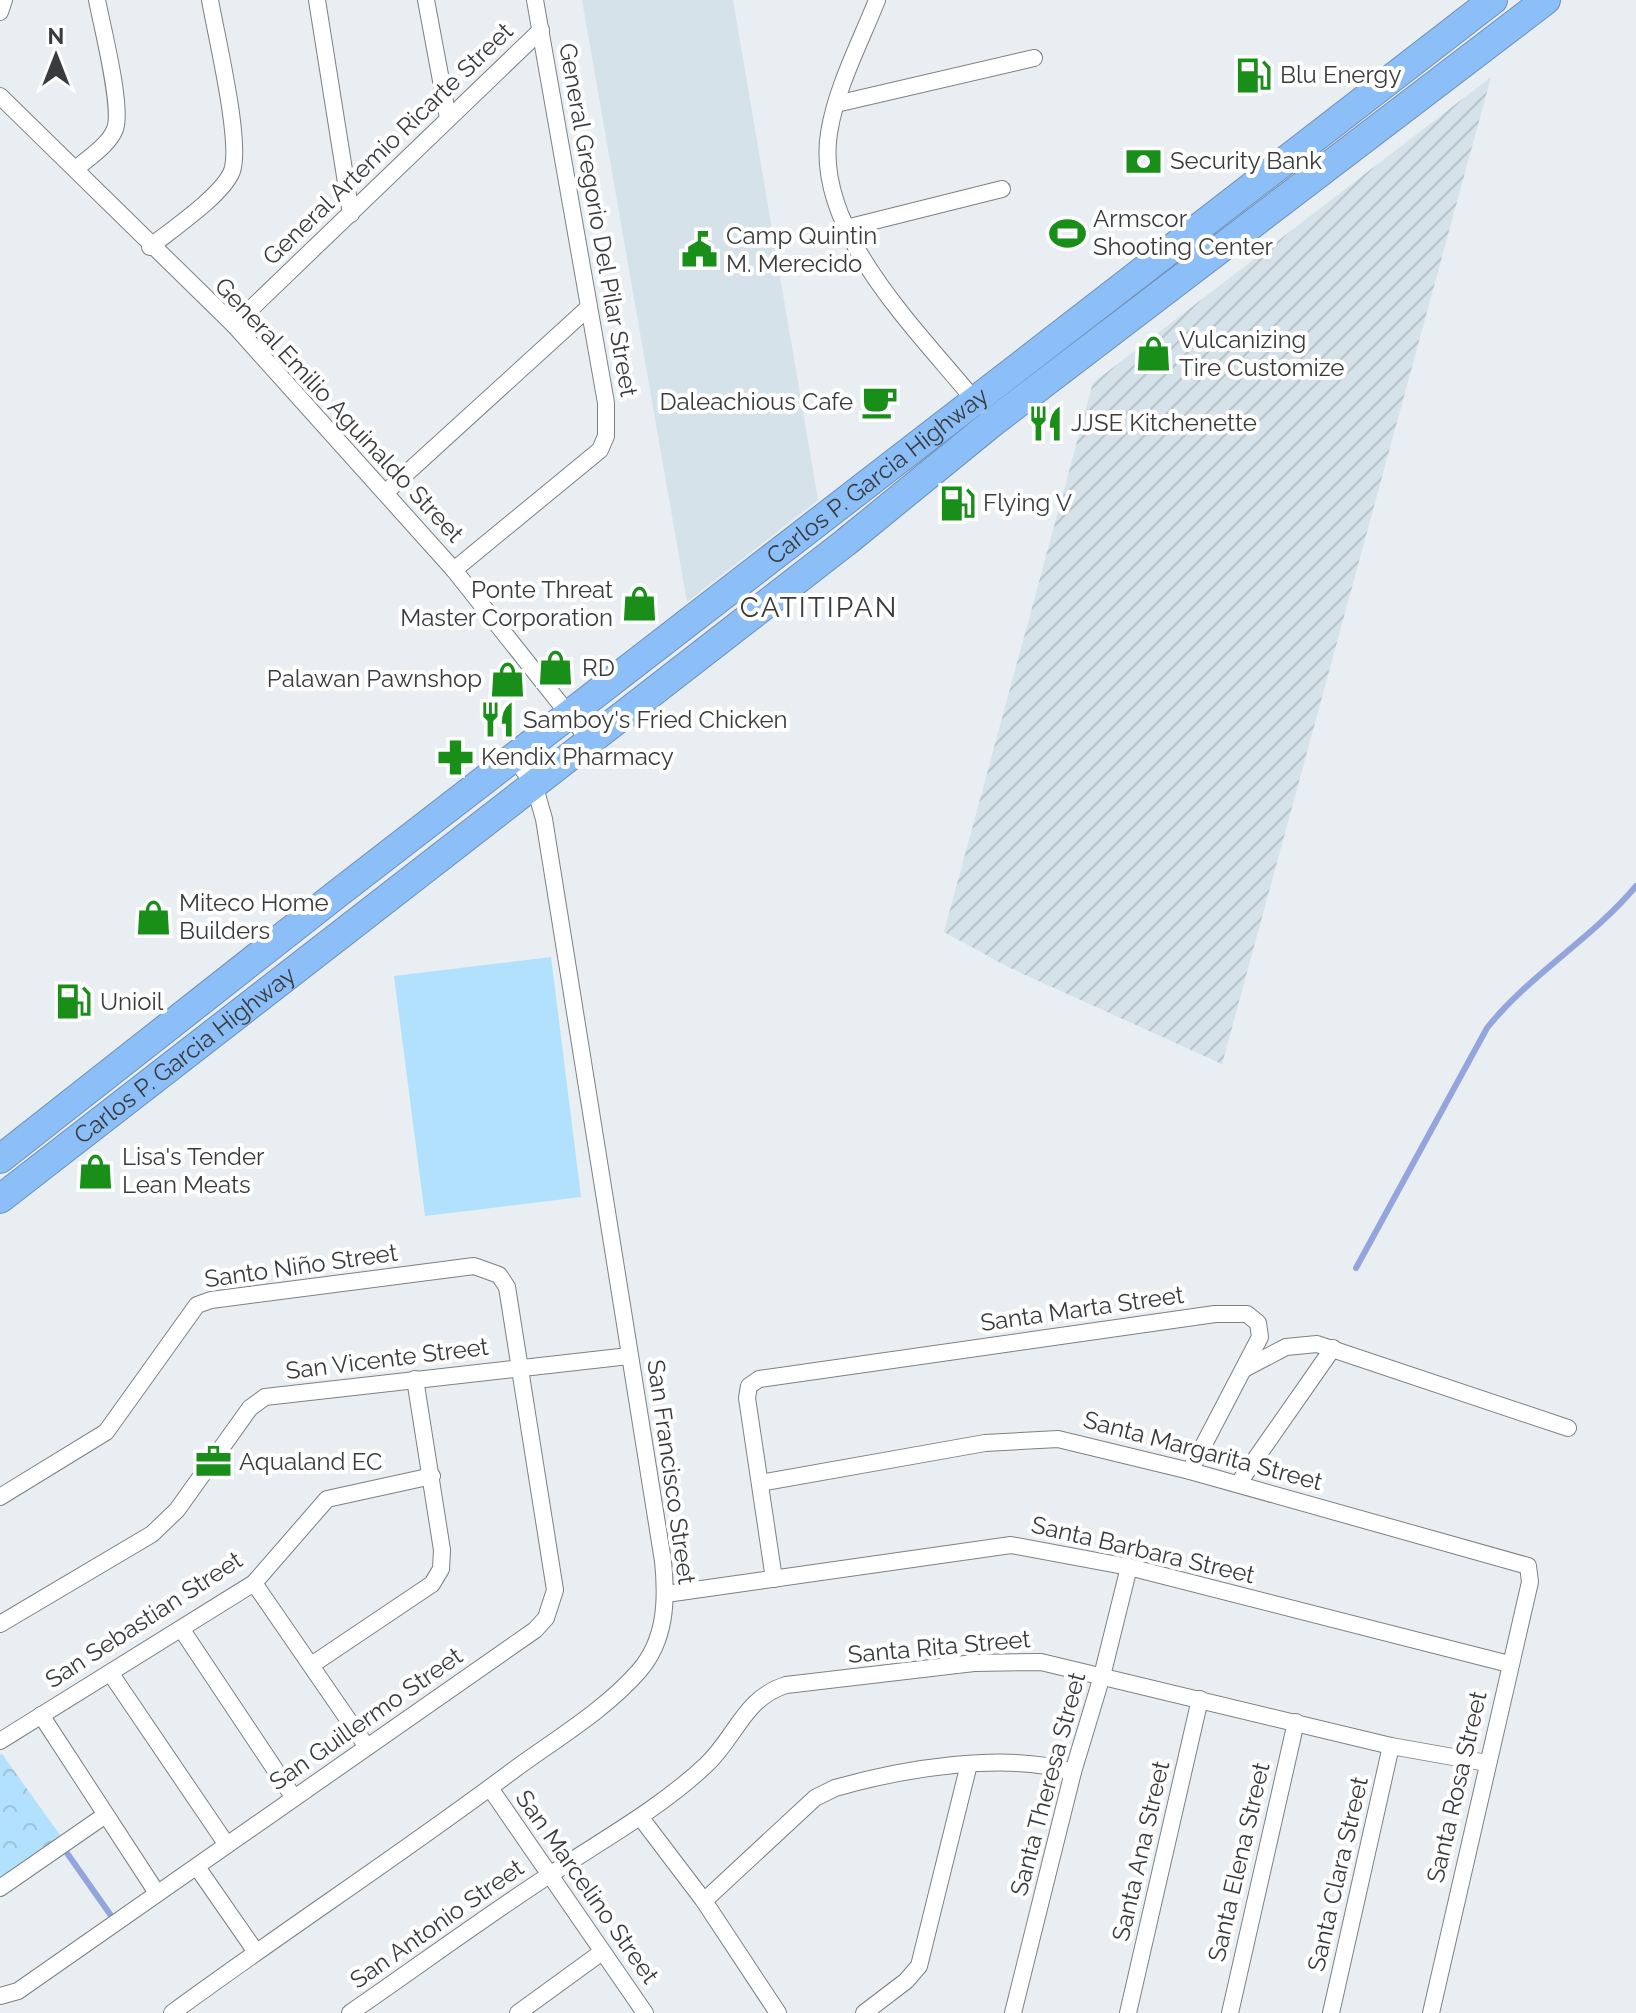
<svg xmlns="http://www.w3.org/2000/svg" width="1636" height="2013" font-family="Raleway,sans-serif">
	<style>
		.built { fill: #d5e2ea }
		.industrial { fill: url(#industrial-furrows) }
		.park { fill: url(#park-crowns) }
		.pitch { fill: #b2e1fd }
		.lines { fill: none; stroke-linecap: round; stroke-linejoin: round }
		.stream { stroke: #93a5dc; stroke-width: 6 }
		.street-casing { stroke: #7c8185; stroke-width: 18 }
		.highway-casing { stroke: #6f90b6; stroke-width: 30 }
		.street { stroke: #fff; stroke-width: 16 }
		.highway { stroke: #8cbef7; stroke-width: 28 }
		.labels { text-anchor: middle; stroke-width: 8; stroke-linejoin: round; paint-order: stroke }
		.poi-label { font-size: 24px; fill: #393b3d; stroke: #fff; text-anchor: start }
		.street-label { font-size: 24px; fill: #393b3d; stroke: #fff }
		.quarter-label { font-size: 28px; letter-spacing: 2px; fill: #393b3d; stroke: #fff }
	</style>
	<defs>
		<pattern id="industrial-furrows" width="10" height="10" patternUnits="userSpaceOnUse" patternTransform="scale(2)"><rect width="10" height="10" fill="#d5e2ea"/><path d="M-1 1l2-2M0 10L10 0M9 11l2-2" fill="none" stroke="#b8c3ca"/></pattern>
		<pattern id="park-crowns" width="20" height="18" patternUnits="userSpaceOnUse" patternTransform="scale(2)"><rect width="20" height="18" fill="#b2e1fd"/><path d="M2 6a3 3 0 1 1 6 0M12 15a3 3 0 1 1 6 0" fill="none" stroke="#9ac2da"/></pattern>
	</defs>
	<rect width="100%" height="100%" fill="#e8eef2"/>
	<!-- built -->
	<path class="built" d="M582,0H733L818,500L687,602Z"/>
	<!-- industrial -->
	<path class="industrial" d="M1491,77L1222,1064L1010,968L944,932L1093,383Z"/>
	<!-- park -->
	<path class="park" d="M2,1754L63,1839L0,1880V1755Z"/>
	<!-- pitch -->
	<path class="pitch" d="M551,957L581,1197L425,1216L394,976Z"/>
	<g class="lines">
		<!-- stream -->
		<g class="stream">
			<path d="M1356,1268L1487,1028C1530,974 1592,939 1636,886"/>
			<path d="M67,1853L112,1917"/>
		</g>
		<defs>
			<g id="street">
				<path d="M317,0L351,214"/>
				<path d="M426,0L448,118"/>
				<path d="M877,0C860,43 836,88 829,133C813,233 922,334 979,406"/>
				<path d="M0,12L4,0"/>
				<path d="M0,96L234,325L454,570L589,740"/>
				<path d="M836,104L1034,58"/>
				<path d="M76,169C88,158 109,145 115,129C123,108 102,26 97,0"/>
				<path d="M846,228L1002,189"/>
				<path d="M150,247C171,230 223,195 232,171C242,142 216,35 210,0"/>
				<path d="M234,325L541,30"/>
				<path d="M386,492L588,308"/>
				<path d="M454,570L600,450L606,436V403L535,0"/>
				<path d="M1244,1369L1286,1347L1317,1344L1568,1428"/>
				<path d="M760,1483L985,1443L1058,1439L1190,1471L1528,1566L1530,1582L1431,2013"/>
				<path d="M1238,1484L1333,1348"/>
				<path d="M0,1497L106,1432L197,1305L211,1300L474,1266L499,1275L507,1287L555,1590L546,1618L535,1630L18,1991L0,1996"/>
				<path d="M774,1579L747,1398L749,1386L759,1379L1215,1314H1247L1258,1323L1260,1337L1190,1471"/>
				<path d="M254,1583L367,1747"/>
				<path d="M666,1594L1011,1545L1129,1567L1509,1664"/>
				<path d="M0,1624L152,1534L177,1510L250,1408L265,1397L629,1356"/>
				<path d="M182,1630L294,1798"/>
				<path d="M313,1664L432,1584L441,1569L442,1550L415,1379"/>
				<path d="M111,1674L227,1845"/>
				<path d="M41,1715L157,1893"/>
				<path d="M0,1741L254,1583L327,1499L432,1476"/>
				<path d="M490,1788L645,2013"/>
				<path d="M641,1818L704,1901L778,2013"/>
				<path d="M197,1867L256,1952"/>
				<path d="M0,1888L104,1816"/>
				<path d="M704,1901L815,1798L835,1788C902,1769 1005,1751 1073,1772"/>
				<path d="M172,2013C285,1930 403,1853 515,1769C556,1739 605,1710 639,1671C666,1640 667,1600 663,1561L544,819L534,784L514,758"/>
				<path d="M350,2013C417,1967 483,1918 551,1874C604,1839 659,1809 706,1765C736,1737 744,1698 786,1685L974,1663L1041,1662L1391,1746L1487,1763"/>
				<path d="M518,2013L602,1952"/>
				<path d="M864,2013L906,1981L919,1966L969,1764"/>
				<path d="M1013,2013L1073,1772L1102,1676L1129,1567"/>
				<path d="M1128,2013L1200,1699"/>
				<path d="M1230,2013L1296,1722"/>
				<path d="M1331,2013L1391,1746"/>
			</g>
			<g id="highway">
				<path id="s1" d="M0,1159L337,894L1493,0"/>
				<path id="s2" d="M0,1199L846,542L992,423L1546,0"/>
			</g>
		</defs>
		<!-- street casing -->
		<use href="#street" class="street-casing"/>
		<!-- highway casing -->
		<use href="#highway" class="highway-casing"/>
		<!-- street -->
		<use href="#street" class="street"/>
		<!-- highway -->
		<use href="#highway" class="highway"/>
	</g>
	<!-- icons -->
	<defs>
		<symbol id="fuel-bare" viewBox="-9 -9 18 18"><path d="M-5.5-6h7V0h2V4h1.3V-2.5L3-4.5l.8-.8L6-3V5H2.5V1h-1V6h-7ZM-4.2-4.7v3.2H.2V-4.7Z" fill="#198f1a" stroke="#fff" stroke-width="2.5" paint-order="stroke"/></symbol>
		<symbol id="bank-bare" viewBox="-9 -9 18 18"><path d="M-6-4H6V4H-6ZM0-2.3a2.3 2.3 0 1 0 0 4.6a2.3 2.3 0 1 0 0-4.6Z" fill="#198f1a" stroke="#fff" stroke-width="2.5" paint-order="stroke"/></symbol>
		<symbol id="stadium-bare" viewBox="-9 -9 18 18"><path d="M0-5a6.5 5 0 1 0 0 10a6.5 5 0 1 0 0-10ZM-3.5-1.8h7v3.6h-7Z" fill="#198f1a" stroke="#fff" stroke-width="2.5" paint-order="stroke"/></symbol>
		<symbol id="civic-bare" viewBox="-9 -9 18 18"><path d="M-.6-6.5H3V-4.5H.6V-3L4-1V1h2V6H-6V1h2V-1L-.6-3ZM-1.2 2.5V6h2.4V2.5Z" fill="#198f1a" stroke="#fff" stroke-width="2.5" paint-order="stroke"/></symbol>
		<symbol id="shop-bare" viewBox="-9 -9 18 18"><path d="M-5-2.5h2.3a2.7 3.5 0 0 1 5.4 0H5L5.5 6h-11ZM-1.5-2.5h3a1.5 2.3 0 0 0-3 0Z" fill="#198f1a" stroke="#fff" stroke-width="2.5" paint-order="stroke"/></symbol>
		<symbol id="cafe-bare" viewBox="-9 -9 18 18"><path d="M-5.5-4.5H6V0H3Q3 3.5 0 3.5H-2.5Q-5.5 3.5-5.5 0ZM3-3.2v2h1.7v-2ZM-6 4.5H4V6H-6Z" fill="#198f1a" stroke="#fff" stroke-width="2.5" paint-order="stroke"/></symbol>
		<symbol id="restaurant-bare" viewBox="-9 -9 18 18"><path d="M-5-6h1v4h1v-4h1v4h1v-4h1v5L-1.5 .5V6h-2V.5L-5-1ZM5-6V6H3V1.5H1.5Q1.5-4 5-6Z" fill="#198f1a" stroke="#fff" stroke-width="2.5" paint-order="stroke"/></symbol>
		<symbol id="pharmacy-bare" viewBox="-9 -9 18 18"><path d="M-2-6h4v4h4v4h-4v4h-4v-4h-4v-4h4Z" fill="#198f1a" stroke="#fff" stroke-width="2.5" paint-order="stroke"/></symbol>
		<symbol id="office-bare" viewBox="-9 -9 18 18"><path d="M-6-3h4V-5.5h4V-3h4V5H-6ZM-1-4.5V-3h2v-1.5ZM-6 0V1H6V0Z" fill="#198f1a" stroke="#fff" stroke-width="2.5" paint-order="stroke"/></symbol>
	</defs>
	<g fill-rule="evenodd">
		<use href="#fuel-bare" x="1228" y="50" width="51" height="51"/>
		<use href="#bank-bare" x="1118" y="136" width="51" height="51"/>
		<use href="#stadium-bare" x="1042" y="208" width="51" height="51"/>
		<use href="#civic-bare" x="674" y="224" width="51" height="51"/>
		<use href="#shop-bare" x="1128" y="328" width="51" height="51"/>
		<use href="#cafe-bare" x="854" y="376" width="51" height="51"/>
		<use href="#restaurant-bare" x="1020" y="398" width="51" height="51"/>
		<use href="#fuel-bare" x="932" y="478" width="51" height="51"/>
		<use href="#shop-bare" x="614" y="578" width="51" height="51"/>
		<use href="#shop-bare" x="530" y="642" width="51" height="51"/>
		<use href="#shop-bare" x="482" y="654" width="51" height="51"/>
		<use href="#restaurant-bare" x="472" y="694" width="51" height="51"/>
		<use href="#pharmacy-bare" x="430" y="732" width="51" height="51"/>
		<use href="#shop-bare" x="128" y="892" width="51" height="51"/>
		<use href="#fuel-bare" x="48" y="976" width="51" height="51"/>
		<use href="#shop-bare" x="70" y="1146" width="51" height="51"/>
		<use href="#office-bare" x="188" y="1436" width="51" height="51"/>
	</g>
	<g class="labels">
		<!-- poi labels -->
		<g class="poi-label">
			<text x="1280" y="83">Blu Energy</text>
			<text x="1170" y="169">Security Bank</text>
			<text x="1093" y="227">Armscor<tspan x="1093" dy="28">Shooting Center</tspan></text>
			<text x="726" y="244">Camp Quintin<tspan x="726" dy="28">M. Merecido</tspan></text>
			<text x="1179" y="348">Vulcanizing<tspan x="1179" dy="28">Tire Customize</tspan></text>
			<text x="853" y="410" text-anchor="end">Daleachious Cafe</text>
			<text x="1071" y="431">JJSE Kitchenette</text>
			<text x="983" y="511">Flying V</text>
			<text x="613" y="598" text-anchor="end">Ponte Threat<tspan x="613" dy="28">Master Corporation</tspan></text>
			<text x="582" y="676">RD</text>
			<text x="482" y="687" text-anchor="end">Palawan Pawnshop</text>
			<text x="523" y="728">Samboy's Fried Chicken</text>
			<text x="481" y="765">Kendix Pharmacy</text>
			<text x="179" y="911">Miteco Home<tspan x="179" dy="28">Builders</tspan></text>
			<text x="100" y="1010">Unioil</text>
			<text x="122" y="1165">Lisa's Tender<tspan x="122" dy="28">Lean Meats</tspan></text>
			<text x="239" y="1470">Aqualand EC</text>
		</g>
		<!-- street labels -->
		<g class="street-label">
			<text transform="translate(388 144) rotate(-44)" y="8">General Artemio Ricarte Street</text>
			<text transform="translate(598 220) rotate(80)" y="8">General Gregorio Del Pilar Street</text>
			<text transform="translate(339 410) rotate(47)" y="8">General Emilio Aguinaldo Street</text>
			<text dy="8" stroke="none"><textPath href="#s1" startOffset="1112">Carlos P. Garcia Highway</textPath></text>
			<text dy="8" stroke="none"><textPath href="#s2" startOffset="234">Carlos P. Garcia Highway</textPath></text>
			<text transform="translate(301 1266) rotate(-8)" y="8">Santo Niño Street</text>
			<text transform="translate(1082 1309) rotate(-8)" y="8">Santa Marta Street</text>
			<text transform="translate(387 1359) rotate(-7)" y="8">San Vicente Street</text>
			<text transform="translate(1203 1451) rotate(15)" y="8">Santa Margarita Street</text>
			<text transform="translate(671 1472) rotate(82)" y="8">San Francisco Street</text>
			<text transform="translate(1143 1550) rotate(13)" y="8">Santa Barbara Street</text>
			<text transform="translate(144 1620) rotate(-33)" y="8">San Sebastian Street</text>
			<text transform="translate(939 1647) rotate(-5)" y="8">Santa Rita Street</text>
			<text transform="translate(366 1719) rotate(-35)" y="8">San Guillermo Street</text>
			<text transform="translate(1048 1784) rotate(-75)" y="8">Santa Theresa Street</text>
			<text transform="translate(1457 1787) rotate(-77)" y="8">Santa Rosa Street</text>
			<text transform="translate(1141 1851) rotate(-77)" y="8">Santa Ana Street</text>
			<text transform="translate(1239 1862) rotate(-77)" y="8">Santa Elena Street</text>
			<text transform="translate(1338 1874) rotate(-77)" y="8">Santa Clara Street</text>
			<text transform="translate(587 1887) rotate(55)" y="8">San Marcelino Street</text>
			<text transform="translate(437 1924) rotate(-35)" y="8">San Antonio Street</text>
		</g>
		<!-- quarter labels -->
		<g class="quarter-label">
			<text x="819" y="617">CATITIPAN</text>
		</g>
	</g>
	<!-- north arrow -->
	<g transform="translate(56 56)" stroke="#ffffff" stroke-width="6" paint-order="stroke">
	<path d="M0-6L14 30L0 20L-14 30Z" fill="#393b3d"/>
	<text y="-12" font-size="22" font-weight="bold" text-anchor="middle" fill="#393b3d">N</text>
	</g>
</svg>
